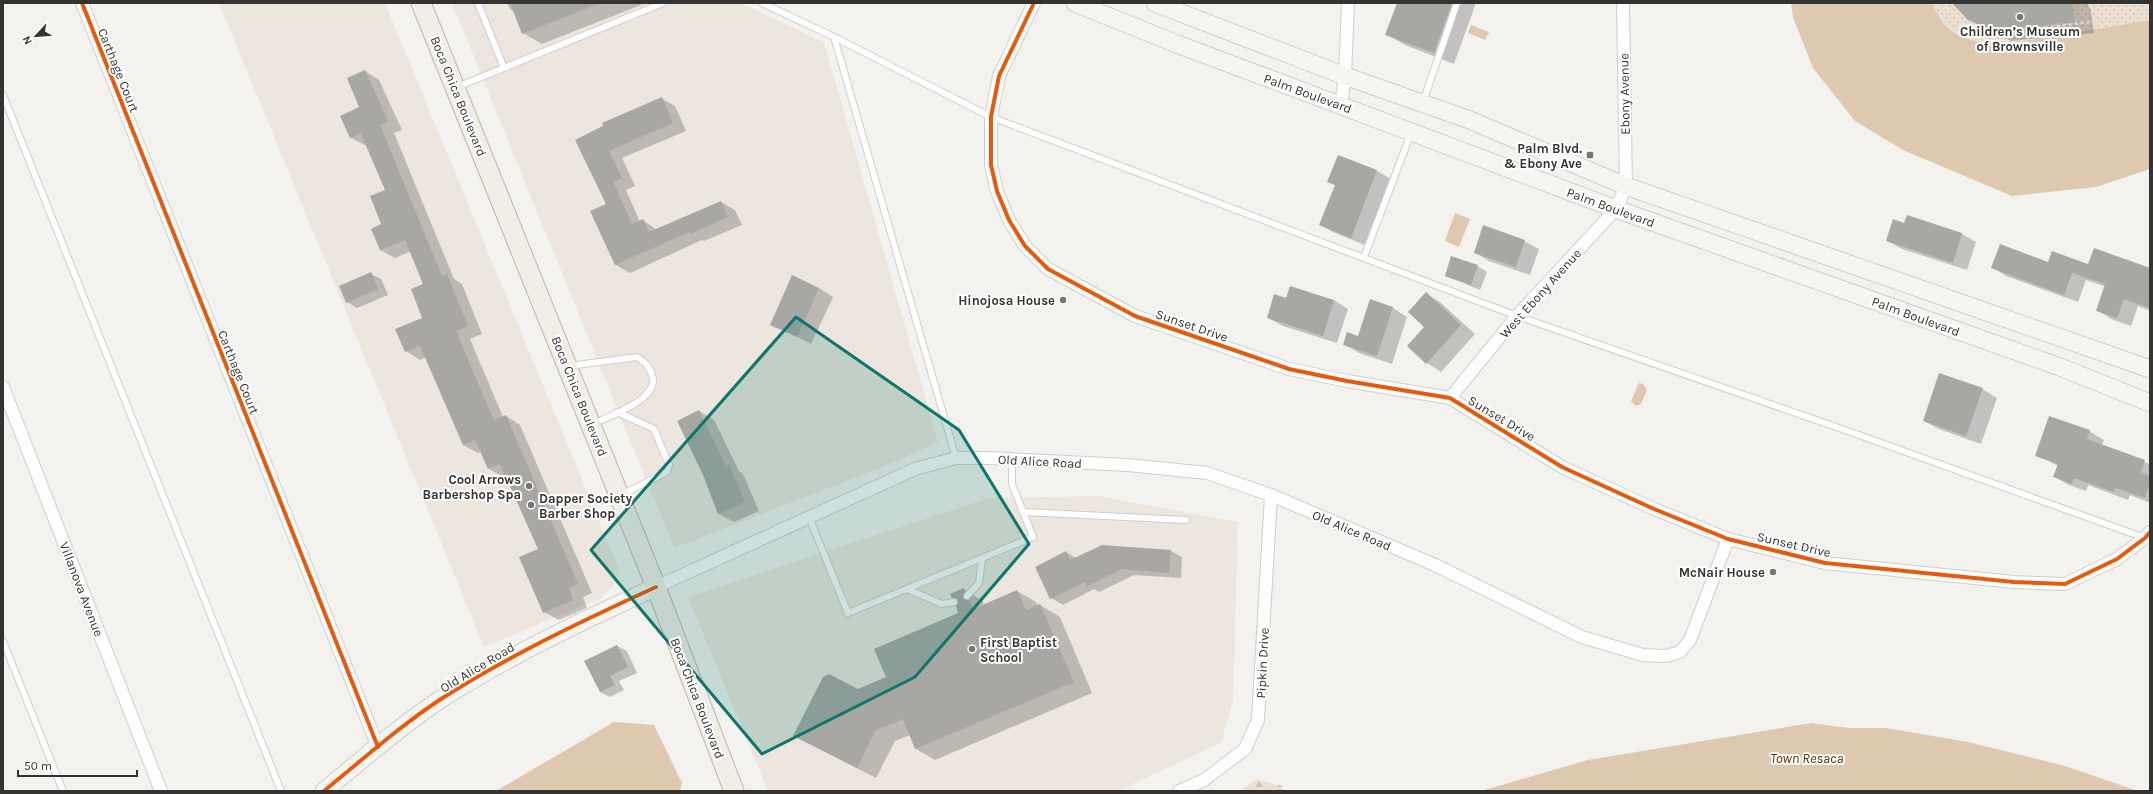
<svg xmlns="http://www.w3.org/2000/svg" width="2153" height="794" font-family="Karla,sans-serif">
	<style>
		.built { fill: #ede6de }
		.forest { fill: url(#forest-firs) }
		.park { fill: url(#park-dots) }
		.water { fill: #dec8b0 }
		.shadow { fill: #0003 }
		.building { fill: #a9a7a4 }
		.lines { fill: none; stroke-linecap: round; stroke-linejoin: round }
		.lane-casing { stroke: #d0cecb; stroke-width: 8 }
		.street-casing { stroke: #d0cecb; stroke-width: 14 }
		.secondary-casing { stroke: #d0cecb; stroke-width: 19 }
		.primary-casing { stroke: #beb6ab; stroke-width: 21 }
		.path { stroke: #dbdbda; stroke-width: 2.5; stroke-dasharray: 3 3; stroke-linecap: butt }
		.lane { stroke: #fdfdfd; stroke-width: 6 }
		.street { stroke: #fdfdfd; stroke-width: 12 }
		.secondary { stroke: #f7f5f2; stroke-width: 17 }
		.primary { stroke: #f1ede7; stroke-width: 19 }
		.cycleway-casing { stroke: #fff; stroke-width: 6 }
		.cycleway { stroke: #e8590c; stroke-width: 4 }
		.marked { fill: #0f766e; fill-opacity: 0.2; stroke: #0f766e; stroke-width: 3; stroke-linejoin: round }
		.poi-dot { fill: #787674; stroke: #fff; stroke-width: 1.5 }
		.labels { text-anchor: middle; stroke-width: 4; stroke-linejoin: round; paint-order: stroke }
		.poi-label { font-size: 13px; font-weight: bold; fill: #353331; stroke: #fff; text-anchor: end }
		.street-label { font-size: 13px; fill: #353331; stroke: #fff }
		.water-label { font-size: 14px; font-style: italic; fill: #52340b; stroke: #fff }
	</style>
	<defs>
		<pattern id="forest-firs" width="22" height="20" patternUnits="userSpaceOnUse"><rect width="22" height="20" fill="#eee0d1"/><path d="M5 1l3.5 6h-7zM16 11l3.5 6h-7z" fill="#cdc1b4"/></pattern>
		<pattern id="park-dots" width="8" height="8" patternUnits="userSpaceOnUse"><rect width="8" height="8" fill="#eee0d1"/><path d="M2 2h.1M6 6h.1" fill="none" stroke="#cdc1b4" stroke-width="1.8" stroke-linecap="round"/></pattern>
	</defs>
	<rect width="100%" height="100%" fill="#f4f2ef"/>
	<!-- built -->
	<g class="built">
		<path d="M219,3H385L619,569L616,583L601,598L484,647Z"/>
		<path d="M452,3H740L824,42L938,442L885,466L674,548Z"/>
		<path d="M1098,496L1238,522L1233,700L1221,743L1117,791H768L688,597L989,498Z"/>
	</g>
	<!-- forest -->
	<path class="forest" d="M1257,779L1282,786V791H1240Z"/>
	<!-- park -->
	<path class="park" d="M1931,3H2150V20L1994,46L1961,37L1951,31L1943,23Z"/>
	<!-- water -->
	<g class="water">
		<path d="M1791,3H1931L1943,23L1951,31L1961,37L1994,46L2150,20V169L2096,187L2012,196L1903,150L1855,121L1813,68L1793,17Z"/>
		<path d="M1471,25L1489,32L1485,40L1468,33Z"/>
		<path d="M1455,213L1470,219L1459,247L1445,241Z"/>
		<path d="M1639,383L1643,384L1647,390L1641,404L1636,406L1631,401Z"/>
		<path d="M614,722L654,725L682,783L680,791H496Z"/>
		<path d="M1811,723L1849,728H1886L1968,742L2065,766L2135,790L2150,791H1481L1588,760Z"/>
	</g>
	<!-- shadow -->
	<g class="shadow">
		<path d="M507,3H646L542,44L523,33L515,12L510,9Z"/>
		<path d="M1398,3H1476L1454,64L1405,45L1386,34Z"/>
		<path d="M1954,3H2087L2091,11L2094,33L2011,41L1983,26Z"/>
		<path d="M365,71L379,80L402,130L394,133L454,279L462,284L482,334L470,339L503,417L506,416L520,425L592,593L583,597L587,608L559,620L544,612L539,550L506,476L503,477L489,469L481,451L478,453L463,445L426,357L420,360L406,351L424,318V285L411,251L395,258L380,250L386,190L367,146L351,138L342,116L361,108Z"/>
		<path d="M661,98L675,106L686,131L622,158L635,186L626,190L640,222L643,220L657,230L721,202L735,210L742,225L704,241L702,240L630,273L616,265L592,211L607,204L576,140Z"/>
		<path d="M1377,171L1391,179L1365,245L1335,233L1320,225L1336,186L1329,182Z"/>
		<path d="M1908,216L1962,234L1976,242L1967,270L1902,249L1887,241L1905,224Z"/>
		<path d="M1524,241L1539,249L1530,275L1489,261L1475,253Z"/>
		<path d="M2095,249L2150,268V311L2138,306L2131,326L2111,319L2097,310L2106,287L2086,280L2078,302L2006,276L1992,267L2049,263L2089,266Z"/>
		<path d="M1477,266L1487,272L1480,290L1446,276Z"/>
		<path d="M371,274L381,279L388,295L357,308L347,302Z"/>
		<path d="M819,288L833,297L811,344L771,324Z"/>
		<path d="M1426,294L1440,302L1475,334L1441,372L1427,363L1408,346L1426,326Z"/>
		<path d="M1286,299L1334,300L1348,309L1337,343L1283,326L1268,318Z"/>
		<path d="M1371,300L1393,308L1407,317L1392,364L1359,353L1344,344L1358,337Z"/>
		<path d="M1982,389L1997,398L1981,444L1939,429L1924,421Z"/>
		<path d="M699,411L714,420L739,471L743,474L759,511L734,522L719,514L704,475Z"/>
		<path d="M2089,431L2104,440L2102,446L2150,464V503L2130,495L2128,500L2088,485L2086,491L2069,485L2055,477L2058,466L2037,455Z"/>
		<path d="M1171,551L1182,557L1181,578L1134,575L1099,592L1094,589L1063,605L1051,598L1066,552L1076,558Z"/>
		<path d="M964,590L983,601V606L1017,591L1036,602L1038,606L1040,605L1060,617L1092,693L935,760L916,749L910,735L895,741L876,778L814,746L858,690L887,678L960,614L959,601L953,597Z"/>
		<path d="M617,646L627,651L637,673L619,681L624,690L610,697L600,692Z"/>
	</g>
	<!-- building -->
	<g class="building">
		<path d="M510,3H598V4L522,34Z"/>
		<path d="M1397,3H1452L1434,53L1385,35Z"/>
		<path d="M1952,3H2072L2075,22L1991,30L1968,20Z"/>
		<path d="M365,70L388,121L380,125L442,276L447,274L468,326L456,331L488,407L494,420L506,415L578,584L569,588L573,600L543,613L519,557L538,549L500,464L488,469L475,440L463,445L420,346L405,352L395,329L422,318L411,289L423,284L405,240L380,250L371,229L381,224L370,196L385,190L361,134L350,138L340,116L359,107L347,78Z"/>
		<path d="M662,97L673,123L609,151L622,178L613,182L632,224L643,219L649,232L721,201L728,217L690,234L689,232L615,265L590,211L606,204L575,140L603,126L602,123Z"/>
		<path d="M1338,155L1377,170L1351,238L1319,225L1335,185L1327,182Z"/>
		<path d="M1907,215L1962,233L1953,263L1886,241L1893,219L1904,223Z"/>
		<path d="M1483,225L1525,240L1516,267L1474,253Z"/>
		<path d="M2000,244L2048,262L2052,251L2088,264L2094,248L2150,268V308L2124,299L2117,318L2096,311L2105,284L2072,273L2064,295L1991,268Z"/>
		<path d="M1451,256L1478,265L1471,285L1445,276Z"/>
		<path d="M371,272L378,289L346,303L339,286Z"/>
		<path d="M792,275L819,288L797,337L770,325Z"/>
		<path d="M1290,286L1334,300L1323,336L1267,318L1274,294L1286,298Z"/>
		<path d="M1426,292L1461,325L1426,364L1407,346L1424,327L1408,312Z"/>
		<path d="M1370,299L1393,307L1377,356L1343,345L1347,332L1358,336Z"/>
		<path d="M1939,373L1983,388L1966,436L1923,421Z"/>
		<path d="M699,410L726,466L729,464L745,502L718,514L703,475L677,421Z"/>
		<path d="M2049,416L2090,430L2087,439L2145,460L2141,472L2150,476V484L2145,498L2115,488L2114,492L2074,478L2072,484L2053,477L2058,464L2035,456Z"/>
		<path d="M1102,545L1171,550L1169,573L1122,569L1087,586L1085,582L1050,599L1035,567L1066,551L1070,560Z"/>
		<path d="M964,588L965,591L963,598L969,600L973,609L1017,590L1026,610L1040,604L1074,682L915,749L903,719L875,731L857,768L793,736L823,677L829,674L858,689L886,677L874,649L958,613L956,606L958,601L956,598H952L950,594Z"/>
		<path d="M617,645L628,667L610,676L615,685L600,692L584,661Z"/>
	</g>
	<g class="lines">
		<defs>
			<g id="lane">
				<path d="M478,3L504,68"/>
				<path d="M762,3L834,37L991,117L1517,316L1845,430L2145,538"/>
				<path d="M834,37L956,458"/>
				<path d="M457,87L663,3"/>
				<path d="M3,95L281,791"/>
				<path d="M1423,102L1457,3"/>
				<path d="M1364,257L1411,133"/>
				<path d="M569,366L637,357C645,362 649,366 652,375C661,399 609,416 593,424"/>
				<path d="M617,412L654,429L669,465L667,472L621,495"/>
				<path d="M1023,512L1186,520"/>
				<path d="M809,517L848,613L1033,537L1012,484V460"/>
				<path d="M907,589L942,604L954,602"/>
				<path d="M967,596L979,583L982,558"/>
				<path d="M3,641L63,791"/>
			</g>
			<g id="street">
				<path d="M82,3L378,747"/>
				<path d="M1034,3L999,76L991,117V165L997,191L1009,220L1025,246L1048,269L1135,316L1289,369L1347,381L1450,398L1562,467L1654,509L1728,539L1825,563L2014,582L2065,584L2117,559L2145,538L2150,532"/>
				<path d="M1341,105L1345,76L1348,3"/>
				<path d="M3,387L161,791"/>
				<path d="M1450,398L1517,316L1616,209L1626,186L1623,3"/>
				<path d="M656,587L915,469L956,458H988L1128,465L1207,473L1271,495L1435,565L1582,637L1643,655L1666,656L1680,652L1690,640L1728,539"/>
				<path d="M1179,791L1204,780L1245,749L1258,720L1271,495"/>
			</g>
			<g id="secondary">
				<path d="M1075,3L1177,44L1616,209L2060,367L2150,403"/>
				<path d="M1155,3L1345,76L1467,119L1626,186L2150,369"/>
				<path d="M324,791C362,760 400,726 441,699C510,655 582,621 656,587"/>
			</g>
			<path id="primary" d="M421,3L656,587L734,791"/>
		</defs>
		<!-- lane casing -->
		<use href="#lane" class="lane-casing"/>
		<!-- street casing -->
		<use href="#street" class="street-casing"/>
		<!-- secondary casing -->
		<use href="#secondary" class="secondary-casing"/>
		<!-- primary casing -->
		<use href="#primary" class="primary-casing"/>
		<!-- path -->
		<g class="path">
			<path d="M1942,3L1953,27C1981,39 2014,36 2043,28L2150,14"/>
			<path d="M2095,3L2097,21"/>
		</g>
		<!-- lane -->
		<use href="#lane" class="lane"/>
		<!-- street -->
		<use href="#street" class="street"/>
		<!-- secondary -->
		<use href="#secondary" class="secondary"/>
		<!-- primary -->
		<use href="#primary" class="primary"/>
		<defs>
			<g id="cycleway">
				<path d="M82,3L378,747"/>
				<path d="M1034,3L999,76L991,117V165L997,191L1009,220L1025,246L1048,269L1135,316L1289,369L1347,381L1450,398L1562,467L1654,509L1728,539L1825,563L2014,582L2065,584L2117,559L2145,538L2150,532"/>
				<path d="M324,791C362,760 400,726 441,699C510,655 582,621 656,587"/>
			</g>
		</defs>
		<!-- cycleway casing -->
		<use href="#cycleway" class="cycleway-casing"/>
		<!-- cycleway -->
		<use href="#cycleway" class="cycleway"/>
	</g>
	<!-- marked area -->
	<path class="marked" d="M796,317L959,430L1029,544L915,677L762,754L591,550Z"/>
	<!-- markers -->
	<g class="poi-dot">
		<circle cx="2020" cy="17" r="4"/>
		<rect x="1586" y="151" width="8" height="8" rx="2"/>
		<circle cx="1063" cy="300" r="4"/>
		<circle cx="529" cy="486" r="4"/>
		<circle cx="531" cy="505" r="4"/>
		<circle cx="1773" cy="572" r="4"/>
		<circle cx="972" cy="649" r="4"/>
	</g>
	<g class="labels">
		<!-- poi labels -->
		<g class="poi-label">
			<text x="2020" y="36" text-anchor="middle">Children’s Museum<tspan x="2020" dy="15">of Brownsville</tspan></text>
			<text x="1582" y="153">Palm Blvd.<tspan x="1582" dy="15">&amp; Ebony Ave</tspan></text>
			<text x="1055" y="305">Hinojosa House</text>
			<text x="521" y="484">Cool Arrows<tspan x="521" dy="15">Barbershop Spa</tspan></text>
			<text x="539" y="503" text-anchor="start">Dapper Society<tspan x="539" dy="15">Barber Shop</tspan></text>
			<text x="1765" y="577">McNair House</text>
			<text x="980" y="647" text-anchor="start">First Baptist<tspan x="980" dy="15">School</tspan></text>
		</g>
		<!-- street labels -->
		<g class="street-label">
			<text transform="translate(119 70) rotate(68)" y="5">Carthage Court</text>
			<text transform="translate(1308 93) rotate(20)" y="5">Palm Boulevard</text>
			<text transform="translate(1624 94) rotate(-91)" y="5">Ebony Avenue</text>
			<text transform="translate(459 96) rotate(68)" y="5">Boca Chica Boulevard</text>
			<text transform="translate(1611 207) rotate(20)" y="5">Palm Boulevard</text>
			<text transform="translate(1540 293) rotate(-48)" y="5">West Ebony Avenue</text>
			<text transform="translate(1916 316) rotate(20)" y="5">Palm Boulevard</text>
			<text transform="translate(1192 325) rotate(19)" y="5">Sunset Drive</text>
			<text transform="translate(239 372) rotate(68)" y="5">Carthage Court</text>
			<text transform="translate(580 396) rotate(68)" y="5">Boca Chica Boulevard</text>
			<text transform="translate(1502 418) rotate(31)" y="5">Sunset Drive</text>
			<text transform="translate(1040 461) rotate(3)" y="5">Old Alice Road</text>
			<text transform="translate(1352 530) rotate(23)" y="5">Old Alice Road</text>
			<text transform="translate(1794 544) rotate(13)" y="5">Sunset Drive</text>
			<text transform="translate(82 589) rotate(69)" y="5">Villanova Avenue</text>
			<text transform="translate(1262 663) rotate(-87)" y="5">Pipkin Drive</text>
			<text transform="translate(477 667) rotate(-31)" y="5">Old Alice Road</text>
			<text transform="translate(698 698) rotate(69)" y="5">Boca Chica Boulevard</text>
		</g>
		<!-- water labels -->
		<g class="water-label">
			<text x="1807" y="763">Town Resaca</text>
		</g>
	</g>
	<!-- border -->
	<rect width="2153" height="794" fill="none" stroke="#353331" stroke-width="8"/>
	<!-- north arrow -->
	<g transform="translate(36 36) rotate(244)" stroke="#ffffff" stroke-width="3" paint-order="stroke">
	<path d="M0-3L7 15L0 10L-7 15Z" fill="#353331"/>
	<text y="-6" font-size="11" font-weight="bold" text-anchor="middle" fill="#353331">N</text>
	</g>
	<!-- scale -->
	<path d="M18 770v6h119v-6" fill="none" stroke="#353331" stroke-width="2"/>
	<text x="24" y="770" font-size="12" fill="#353331" stroke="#ffffff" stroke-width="3" paint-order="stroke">50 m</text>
</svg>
